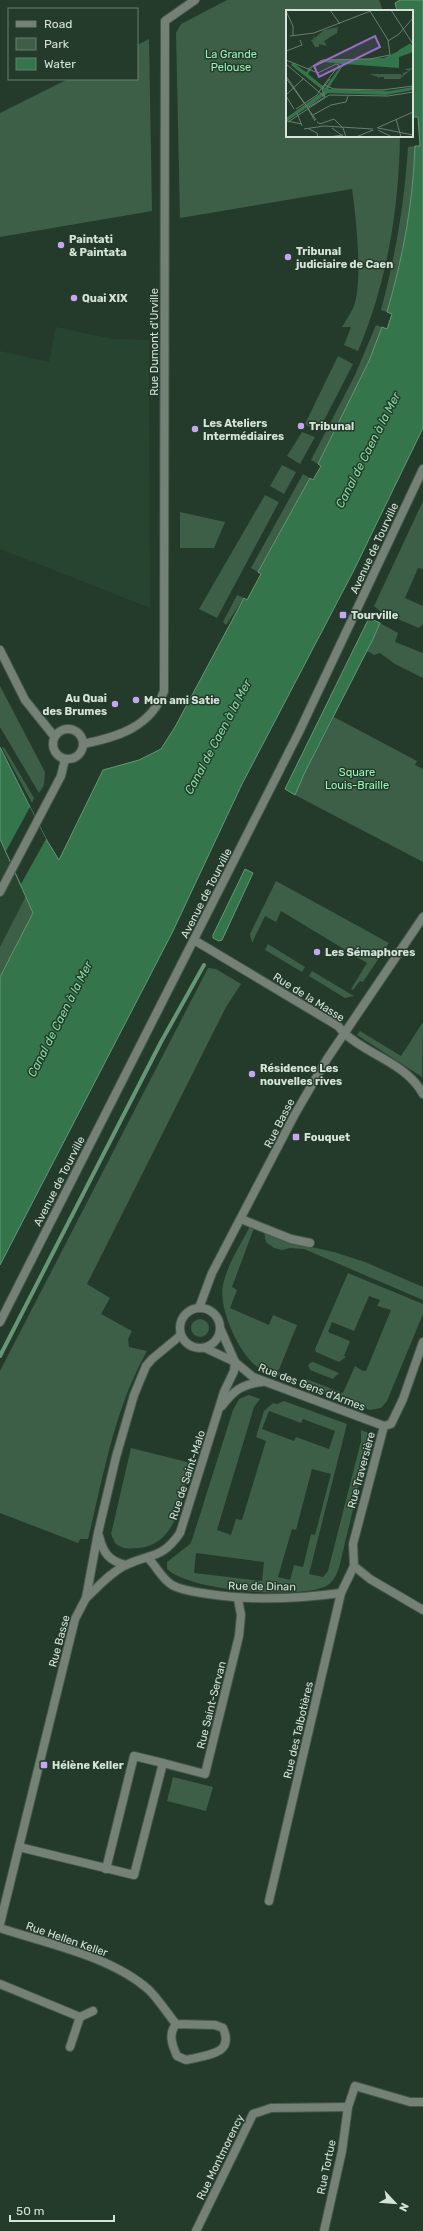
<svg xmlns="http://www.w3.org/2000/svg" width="423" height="2231" font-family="Rubik,sans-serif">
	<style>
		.built { fill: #274430 }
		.green { fill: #3d5f47; fill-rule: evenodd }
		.water { fill: #35754c; stroke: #659676 }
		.pier { fill: #243a2b }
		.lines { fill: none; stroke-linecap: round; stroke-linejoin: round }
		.stream { stroke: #659676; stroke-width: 4 }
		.minor-casing { stroke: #44584a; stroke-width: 10 }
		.tertiary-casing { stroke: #44584a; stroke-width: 10 }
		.minor { stroke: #758077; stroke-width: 8 }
		.tertiary { stroke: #758077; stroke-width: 8 }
		.poi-dot { fill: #c5a6f0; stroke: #243a2b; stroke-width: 1.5 }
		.labels { text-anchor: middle; stroke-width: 3; stroke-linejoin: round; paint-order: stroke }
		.park-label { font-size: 11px; fill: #9af5b6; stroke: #243a2b }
		.poi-label { font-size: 11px; font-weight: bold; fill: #d5e3d9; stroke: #243a2b; text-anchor: start }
		.street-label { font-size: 11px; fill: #d5e3d9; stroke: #243a2b }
		.water-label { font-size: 12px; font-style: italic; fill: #83dea0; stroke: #243a2b }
		.inset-river { fill: none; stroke: #35754c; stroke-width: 2 }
		.inset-road { fill: none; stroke: #6b7e71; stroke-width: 1 }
		.view { fill: #9a6cc8; fill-opacity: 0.15; stroke: #9a6cc8; stroke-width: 2 }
		.inset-edge { fill: none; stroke: #d5e3d9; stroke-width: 2 }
	</style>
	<rect width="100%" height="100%" fill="#243a2b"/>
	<!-- built -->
	<g class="built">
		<path d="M56,327L113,339L149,340L150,608L0,549V351L49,362Z"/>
		<path d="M0,839L33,913L0,977Z"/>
	</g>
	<!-- green -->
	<g class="green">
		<path d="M227,0H379L383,11H287V136H400C399,209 387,283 358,351L344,345L351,327H342C346,320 351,313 354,306C363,281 356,216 352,189L180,218L176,33L181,24Z"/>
		<path d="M149,39L152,211L0,237V113L68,79H137V45Z"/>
		<path d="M415,146C413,204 403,257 387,312L381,310C396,253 404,206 408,147Z"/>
		<path d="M376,325L382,327L369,361L318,464L311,460L355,375Z"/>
		<path d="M338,356L353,364L318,432L305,424Z"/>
		<path d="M302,432L315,437L300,464L287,456Z"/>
		<path d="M282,465L296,472L284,494L270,486Z"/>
		<path d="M303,474L310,478L258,572L251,568Z"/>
		<path d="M265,495L279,502L217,618L199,609Z"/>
		<path d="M423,501V569L418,568L405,598L423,606V624L419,628L381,612L374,606Z"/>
		<path d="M180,512L225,522L214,548H180Z"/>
		<path d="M237,595L244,598L226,625L223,622Z"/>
		<path d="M380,623L398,633L395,642L423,653V678L395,664L380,653L374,655L367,651Z"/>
		<path d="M0,686L45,772L44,785L39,793L0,727Z"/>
		<path d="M334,717L417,761L415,765L423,769V862L295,795L304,774Z"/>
		<path d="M4,747L34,798L32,803L2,748Z"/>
		<path d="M276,881L389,943L363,982L360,981L353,990L351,989L367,963L281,911L276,922L265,916L252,943L250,934Z"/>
		<path d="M26,896L33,913L0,977V947Z"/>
		<path d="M268,944L305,967L302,972L265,950Z"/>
		<path d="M208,968L216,969L241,984L226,1007L87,1284L110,1298L101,1314L132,1331L128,1339L129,1347L147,1351C114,1410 104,1474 88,1539H80L78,1543L0,1513V1371Z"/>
		<path d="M312,971L354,996L345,998L309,976Z"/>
		<path d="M423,1022L422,1077L357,1035L360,1031L401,1056Z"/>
		<path d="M250,1226L254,1228L232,1287L237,1290L230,1308L269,1325L273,1315L297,1325L278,1372L288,1376L286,1379C275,1375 264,1372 255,1365C238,1351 218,1307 223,1285C227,1265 241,1244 250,1226Z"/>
		<path d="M264,1232L289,1242L334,1252L365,1262L423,1287V1300L304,1249L290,1248L282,1250L274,1248L266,1242Z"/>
		<path d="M348,1273L423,1304V1314L387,1401L381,1408L370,1410L300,1384L302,1381L306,1379L343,1393L355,1366L363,1371H366L391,1310L377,1306L380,1300L369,1296L354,1331L332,1322L328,1332L350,1341L344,1356L346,1357L339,1362L316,1352L315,1349Z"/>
		<circle cx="200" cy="1328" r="9"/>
		<path d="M312,1362H313L339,1373L333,1379L310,1370L308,1365Z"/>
		<path d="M249,1395L260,1399L254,1407L217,1530L231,1535L236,1519L242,1520L266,1441L256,1437L264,1411L273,1403L277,1404L284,1401L347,1424L309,1574L323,1577L328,1571L361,1441V1430L371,1434L339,1568C336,1576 332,1584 324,1587C295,1599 190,1591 167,1569V1562L190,1544L192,1540L233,1410L239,1399ZM269,1411L301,1423L303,1419L335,1431L329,1449L296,1437L294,1441L262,1429ZM312,1469L331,1474L315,1535L311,1534L303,1567L294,1565L290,1580L278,1577L292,1529L296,1530ZM196,1553L264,1562L262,1581L194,1573Z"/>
		<path d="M131,1448L191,1463C182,1494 179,1545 138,1548C128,1549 122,1549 115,1543L111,1534Z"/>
		<path d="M173,1777L213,1787L206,1811L167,1801Z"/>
	</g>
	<!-- water -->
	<g class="water">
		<path d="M400,0H423V428L354,570L242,784L172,933L0,1265V977L33,913L0,839V747L46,839L59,860L103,770L139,760L161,749L175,727L244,598L247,600L261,574L258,572L310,478L313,480L321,466L318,464L369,361L382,327L387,329L392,314L387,312C403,257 413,204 415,146H420L418,117H413L412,103V11H397L395,3Z"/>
		<path d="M369,618L380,623L373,639L304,774L295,795L285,789Z"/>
		<path d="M245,869L253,873L222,940L219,941L213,938V935Z"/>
	</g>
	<!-- pier -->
	<path class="pier" d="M30,807L46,839L21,884L6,851Z"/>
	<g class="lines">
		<!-- stream -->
		<path class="stream" d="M0,1356L161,1042L204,965"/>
		<defs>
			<g id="minor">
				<path d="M0,892L61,776L65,759"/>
				<path d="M344,1033C369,1056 406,1063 423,1094"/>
				<path d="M241,1219L291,1239L310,1243"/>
				<circle cx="200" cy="1328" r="20"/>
				<path d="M199,1308L212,1273L295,1114L327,1059L423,917"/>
				<path d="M221,1330L235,1362L253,1377L384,1426"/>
				<path d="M205,1348L235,1362"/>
				<path d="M222,1406C233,1391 242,1384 262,1382"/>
				<path d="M384,1426L391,1424L403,1399L423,1342"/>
				<path d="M99,1536C103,1553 109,1561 126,1565"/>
				<path d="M148,1558C157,1567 161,1578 172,1585C183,1591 196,1592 208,1594C253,1601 296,1599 341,1593"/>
				<path d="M354,1566L370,1579L423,1610"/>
				<path d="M86,1598C98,1587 111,1572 126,1565C152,1553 162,1559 180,1533L224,1392L234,1371L235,1362"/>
				<path d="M19,1847L134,1875L163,1763L205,1774L239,1636L241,1615L238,1599"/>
				<path d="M106,1869L134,1756L163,1763"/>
				<path d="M269,1901L341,1593L354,1566L353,1544L384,1426"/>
				<path d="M0,1924L75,1619L86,1598L98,1533L116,1457L134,1395L146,1366L152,1359L181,1335"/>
				<path d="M0,1928C48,1944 111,1956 149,1990C159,2000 167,2013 176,2024L215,2025L223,2028C235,2055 206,2055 186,2060L177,2056C172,2045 168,2034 176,2024"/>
				<path d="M0,1984L80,2017L70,2047"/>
				<path d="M80,2017L93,2011"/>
				<path d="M196,2231L253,2114L271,2108L348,2107"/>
				<path d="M324,2231L342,2151L348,2107L355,2086L410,2102H423"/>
			</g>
			<g id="tertiary">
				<path d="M0,650L25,700L54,736"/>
				<circle cx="68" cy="744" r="15"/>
				<path d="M83,744C118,737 151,727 164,691L165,21L195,0"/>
				<path d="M194,940L338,1026L344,1033"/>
				<path d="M0,1322L299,732L423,469"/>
			</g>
		</defs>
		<!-- minor casing -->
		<use href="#minor" class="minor-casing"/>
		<!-- tertiary casing -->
		<use href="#tertiary" class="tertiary-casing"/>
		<!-- minor -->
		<use href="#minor" class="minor"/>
		<!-- tertiary -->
		<use href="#tertiary" class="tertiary"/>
	</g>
	<!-- markers -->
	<g class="poi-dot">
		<circle cx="61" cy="245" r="4"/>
		<circle cx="288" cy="257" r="4"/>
		<circle cx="74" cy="298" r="4"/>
		<circle cx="301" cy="426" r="4"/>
		<circle cx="195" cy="429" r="4"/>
		<rect x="339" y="611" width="8" height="8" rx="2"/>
		<circle cx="136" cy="700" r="4"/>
		<circle cx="115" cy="704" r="4"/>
		<circle cx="317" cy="952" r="4"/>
		<circle cx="252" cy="1074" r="4"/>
		<rect x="292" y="1133" width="8" height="8" rx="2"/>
		<rect x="40" y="1761" width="8" height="8" rx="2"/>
	</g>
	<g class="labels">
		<!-- park labels -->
		<g class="park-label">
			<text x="231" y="58">La Grande<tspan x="231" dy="13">Pelouse</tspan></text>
			<text x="357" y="776">Square<tspan x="357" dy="13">Louis-Braille</tspan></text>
		</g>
		<!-- poi labels -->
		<g class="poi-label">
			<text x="69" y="243">Paintati<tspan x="69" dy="13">&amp; Paintata</tspan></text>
			<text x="296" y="255">Tribunal<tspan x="296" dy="13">judiciaire de Caen</tspan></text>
			<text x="82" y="302">Quai XIX</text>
			<text x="203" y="427">Les Ateliers<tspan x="203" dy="13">Intermédiaires</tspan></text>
			<text x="309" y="430">Tribunal</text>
			<text x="351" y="619">Tourville</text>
			<text x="107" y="702" text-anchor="end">Au Quai<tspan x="107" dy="13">des Brumes</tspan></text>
			<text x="144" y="704">Mon ami Satie</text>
			<text x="325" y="956">Les Sémaphores</text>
			<text x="260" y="1072">Résidence Les<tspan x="260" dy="13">nouvelles rives</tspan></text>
			<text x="304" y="1141">Fouquet</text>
			<text x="52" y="1769">Hélène Keller</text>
		</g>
		<!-- street labels -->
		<g class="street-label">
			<text transform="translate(154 342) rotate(-90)" y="4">Rue Dumont d'Urville</text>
			<text transform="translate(374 548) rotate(-65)" y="4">Avenue de Tourville</text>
			<text transform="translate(206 893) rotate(-63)" y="4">Avenue de Tourville</text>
			<text transform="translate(309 997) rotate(32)" y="4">Rue de la Masse</text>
			<text transform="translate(279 1123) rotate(-63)" y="4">Rue Basse</text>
			<text transform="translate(59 1181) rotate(-63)" y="4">Avenue de Tourville</text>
			<text transform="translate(312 1387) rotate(21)" y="4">Rue des Gens d'Armes</text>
			<text transform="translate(361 1470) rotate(-75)" y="4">Rue Traversière</text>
			<text transform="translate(187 1475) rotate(-72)" y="4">Rue de Saint-Malo</text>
			<text transform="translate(262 1586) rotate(1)" y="4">Rue de Dinan</text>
			<text transform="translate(59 1641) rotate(-75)" y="4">Rue Basse</text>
			<text transform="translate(211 1705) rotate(-76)" y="4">Rue Saint-Servan</text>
			<text transform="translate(298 1730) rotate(-77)" y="4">Rue des Talbotières</text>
			<text transform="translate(67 1939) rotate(19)" y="4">Rue Hellen Keller</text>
			<text transform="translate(220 2157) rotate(-64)" y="4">Rue Montmorency</text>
			<text transform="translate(326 2167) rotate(-78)" y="4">Rue Tortue</text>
		</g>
		<!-- water labels -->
		<g class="water-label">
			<text transform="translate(368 450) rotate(-63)" y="4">Canal de Caen à la Mer</text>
			<text transform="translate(218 737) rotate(-62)" y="4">Canal de Caen à la Mer</text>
			<text transform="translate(60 1019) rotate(-63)" y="4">Canal de Caen à la Mer</text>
		</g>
	</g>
	<!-- overview -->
	<g transform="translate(286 10)">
		<rect width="127" height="127" fill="#243a2b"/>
		<path d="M52,17L51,23L38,31L41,36L33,34L34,37L33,34V37H29L25,30L28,29L27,25L29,28L38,20ZM127,58L114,69H98V67H93L92,69V67L83,64H115L116,67L117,63L123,61L118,59Z" fill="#3d5f47"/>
		<path d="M127,34V42L113,47V58L58,54L42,79L103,81L127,77V80L100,85L42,83L0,112V108L38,81L5,55L7,53L20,62L35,50L98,48ZM37,52L56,54L39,78L22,64L27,57Z" fill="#35754c" fill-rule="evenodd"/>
		<path class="inset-river" d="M113,41L125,34"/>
		<path class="inset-road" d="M44,0L54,14M105,0L127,34M0,1L7,16V25M4,26L28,23L87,0M102,31L113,24L127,8M0,41L16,35L14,30M0,50L22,59M0,54L39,87M22,59L36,50L84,49L104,45L102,30L84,1M22,59L32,63L50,54L53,55L35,79M0,66L30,110M0,68L18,93M38,75L48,79L96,80L127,76M0,85L18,68M0,86L8,99M21,97L29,111M21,98L39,87L36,79L44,69M10,99L31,85L35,79M11,103L16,116M27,105L45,95L60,92L62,86M110,109L115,127M1,111L16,114M2,112L43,85L102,86L127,82M31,112L34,114L48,109L57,118L60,127M46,118L58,127M91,118L127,102M92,118L127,125M18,119L38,116L87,119M23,119L31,123L32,127M92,120L106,127M42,127L57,125M70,127L87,120"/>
		<path class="view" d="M89,26L94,37L33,67L28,56Z"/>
		<rect width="127" height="127" class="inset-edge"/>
	</g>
	<!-- legend -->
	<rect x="8" y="8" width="130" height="72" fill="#243a2b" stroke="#6b7e71"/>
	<rect x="16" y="21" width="20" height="6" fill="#758077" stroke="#6b7e71"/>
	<text x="44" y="28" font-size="12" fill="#d5e3d9">Road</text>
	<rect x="16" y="38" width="20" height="12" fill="#3d5f47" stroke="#6b7e71"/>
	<text x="44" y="48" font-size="12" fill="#d5e3d9">Park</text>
	<rect x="16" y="58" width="20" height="12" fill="#35754c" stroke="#6b7e71"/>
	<text x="44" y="68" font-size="12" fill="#d5e3d9">Water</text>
	<!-- north arrow -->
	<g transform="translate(395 2203) rotate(116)" stroke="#243a2b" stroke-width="3" paint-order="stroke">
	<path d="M0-3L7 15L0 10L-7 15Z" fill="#d5e3d9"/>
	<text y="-6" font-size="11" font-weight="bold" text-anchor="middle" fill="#d5e3d9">N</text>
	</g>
	<!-- scale -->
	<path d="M10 2215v6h104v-6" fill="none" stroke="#d5e3d9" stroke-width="2"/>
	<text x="16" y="2215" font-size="12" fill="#d5e3d9" stroke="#243a2b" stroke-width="3" paint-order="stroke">50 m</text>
</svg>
